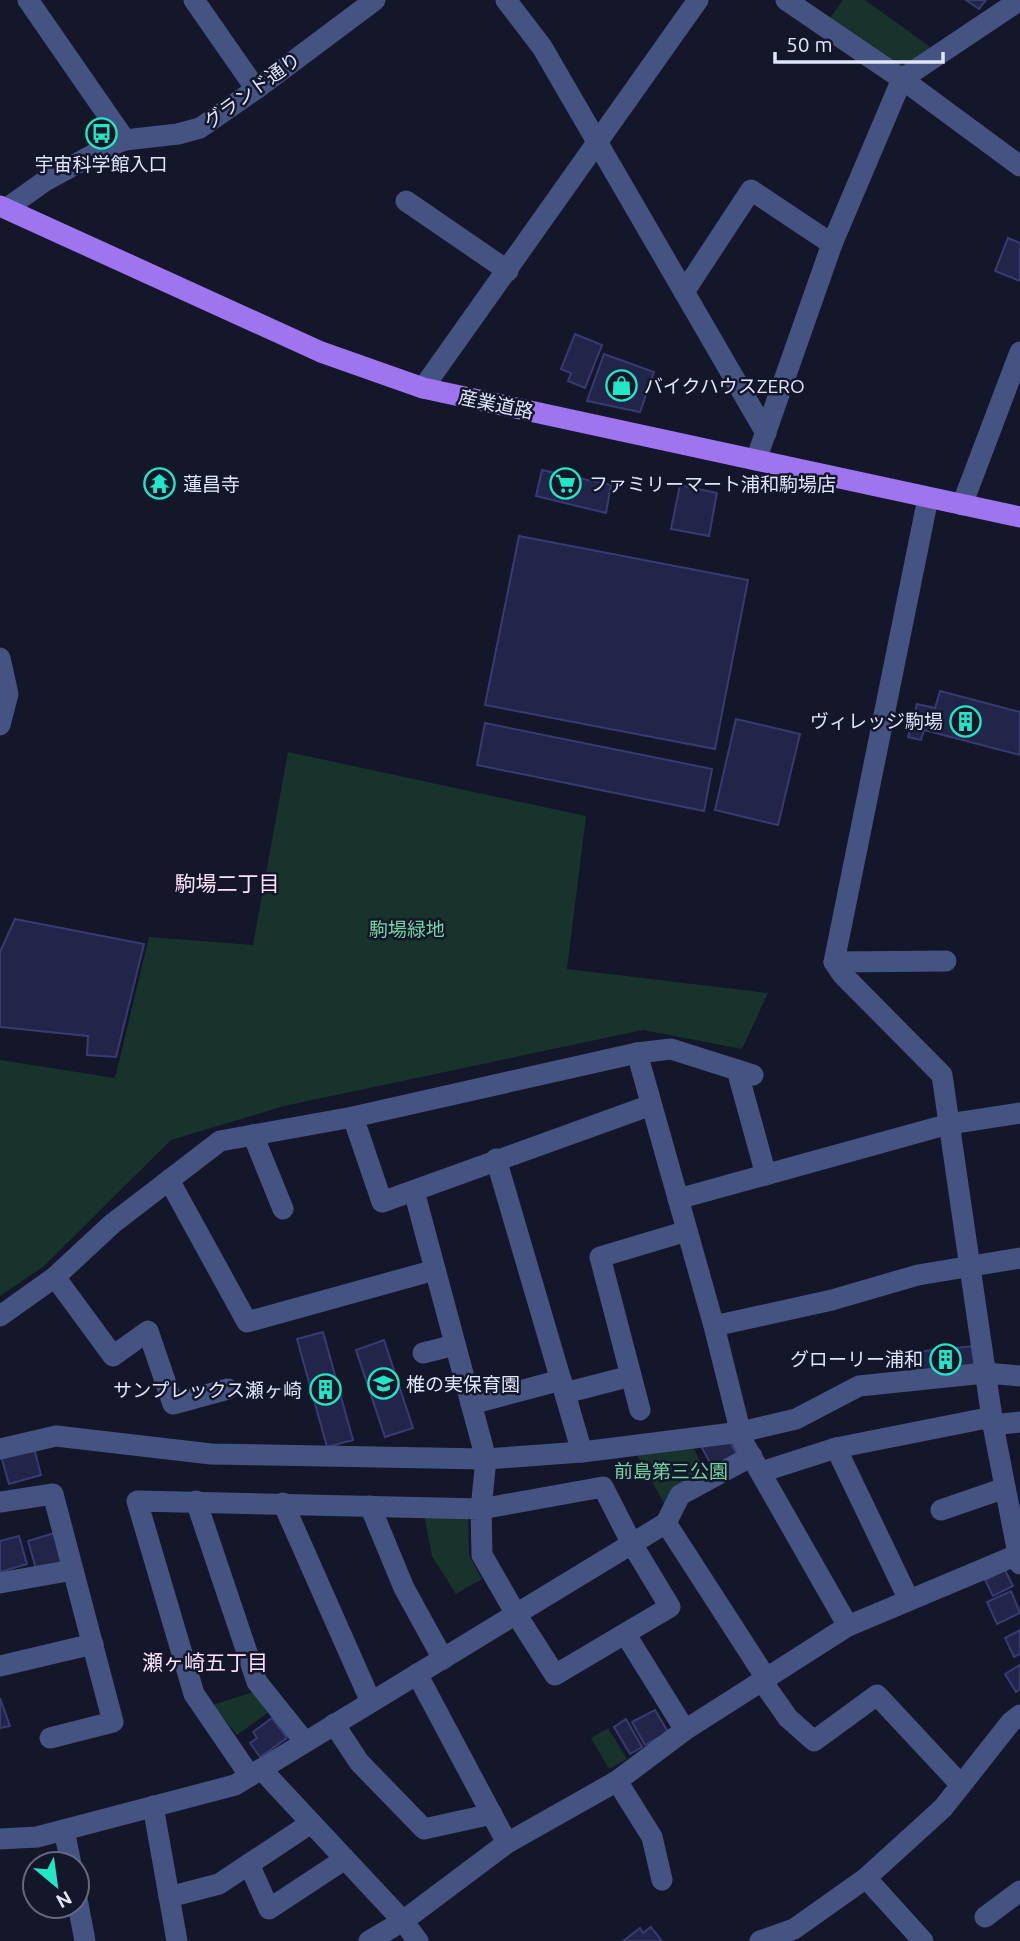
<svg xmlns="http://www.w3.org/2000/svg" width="1020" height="1941" font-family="Ubuntu,'Noto Sans JP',sans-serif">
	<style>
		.green { fill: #18332b }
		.building { fill: #222549; stroke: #373b72; stroke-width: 2 }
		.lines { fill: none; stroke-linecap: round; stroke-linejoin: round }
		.minor { stroke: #455383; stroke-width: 21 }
		.major { stroke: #9f74ef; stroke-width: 21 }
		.labels { text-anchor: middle; stroke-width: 5; stroke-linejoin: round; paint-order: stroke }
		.street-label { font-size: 19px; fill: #e0e5fc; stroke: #14162a }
		.poi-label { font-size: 19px; fill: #e0e5fc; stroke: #14162a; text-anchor: start }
		.park-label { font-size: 19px; fill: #73d5a2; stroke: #14162a }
		.neighbourhood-label { font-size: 21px; fill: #fce2f9; stroke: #14162a }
	</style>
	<rect width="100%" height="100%" fill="#14162a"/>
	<!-- green -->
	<g class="green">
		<path d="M843,0H865L933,49L904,69L827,22Z"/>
		<path d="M288,752L586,816L567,969L768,993L742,1049L643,1030L284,1106L171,1140L44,1266L0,1296V1060L115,1078L149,937L253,945Z"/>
		<path d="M692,1445L707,1475L667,1508L636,1454Z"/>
		<path d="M424,1515H468L469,1555L482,1579L456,1594L432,1556Z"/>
		<path d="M256,1691L269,1712L237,1735L213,1705Z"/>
		<path d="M608,1728L627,1759L609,1769L591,1738Z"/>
	</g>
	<!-- building -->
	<g class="building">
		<path d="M966,0H986L979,9Z"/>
		<path d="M1008,238L1020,243V281L995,271Z"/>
		<path d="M575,334L602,345L585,388L568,381L571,373L561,369Z"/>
		<path d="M604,354L654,372L640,412L587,401Z"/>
		<path d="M542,470L611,485L606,513L536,496Z"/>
		<path d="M680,485L717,493L709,536L671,529Z"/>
		<path d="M519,536L748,580L715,749L485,705Z"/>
		<path d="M940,691L1020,712V755L924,730L921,740L908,737L917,704L935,708Z"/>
		<path d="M736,719L800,734L778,825L715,810Z"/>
		<path d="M485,723L712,769L704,811L477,765Z"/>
		<path d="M15,919L144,944L116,1057L87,1055L88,1036L0,1027V952Z"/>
		<path d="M323,1332L353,1440L327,1447L297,1339Z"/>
		<path d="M384,1340L413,1428L385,1437L356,1350Z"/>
		<path d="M974,1346L976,1367L918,1373L915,1352Z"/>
		<path d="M729,1441L737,1454L713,1468L701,1446Z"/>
		<path d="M34,1448L41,1475L9,1484L1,1456Z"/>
		<path d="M58,1532L66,1561L36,1569L28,1541Z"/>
		<path d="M19,1536L27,1564L0,1572V1541Z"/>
		<path d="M1005,1570L1013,1586L993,1596L985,1580Z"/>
		<path d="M1011,1591L1020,1613L997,1624L987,1602Z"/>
		<path d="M1020,1630V1654L1014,1657L1005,1638Z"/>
		<path d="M1020,1665V1689L1016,1692L1005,1674Z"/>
		<path d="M0,1698L10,1726L0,1728Z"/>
		<path d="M655,1710L668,1732L645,1745L632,1722Z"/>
		<path d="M272,1718L287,1738L260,1757L250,1743L257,1738L253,1732Z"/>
		<path d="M626,1719L642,1747L630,1754L614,1727Z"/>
		<path d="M651,1927L662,1941H623L640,1928L643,1933Z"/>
	</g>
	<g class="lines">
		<!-- minor -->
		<g class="minor">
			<path d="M28,0L125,140"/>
			<path d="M194,0L256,89"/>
			<path d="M506,0L542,47L766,433"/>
			<path d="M786,0L902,79L1020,166"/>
			<path d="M406,201L508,271"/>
			<path d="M7,208L45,181L107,147L125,140L178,134L200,128L256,89L375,0"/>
			<path d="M684,292L751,190L832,244"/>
			<path d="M423,388L698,0"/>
			<path d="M756,460L832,244L902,79L1020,0"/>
			<path d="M928,498L834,962L842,974L942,1075L993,1425L1020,1564"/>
			<path d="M962,505L1020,352"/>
			<path d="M0,658L8,694L0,725"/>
			<path d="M834,962L946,961"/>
			<path d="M637,1053L714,1326L743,1442L848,1626"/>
			<path d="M737,1070L766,1175"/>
			<path d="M353,1117L382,1202L651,1105"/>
			<path d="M253,1135L283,1209"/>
			<path d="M496,1159L582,1452"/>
			<path d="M169,1180L247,1322L435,1270"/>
			<path d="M678,1199L949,1124L1020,1113"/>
			<path d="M55,1277L113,1356L148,1331L173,1404L228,1389"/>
			<path d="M0,1316L55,1277L112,1224L220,1141L353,1117L637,1053L671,1049L753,1075"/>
			<path d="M714,1326L832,1300L918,1275L1020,1258"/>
			<path d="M423,1353L455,1345"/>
			<path d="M565,1393L631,1376"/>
			<path d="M471,1404L561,1380"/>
			<path d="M640,1410L600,1257L687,1231"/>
			<path d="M993,1425L1020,1422"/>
			<path d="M836,1448L909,1600"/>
			<path d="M0,1449L56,1436L211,1454L486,1459L582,1452L741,1432L796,1419L859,1386L985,1373L1020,1376"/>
			<path d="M761,1472L836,1448L992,1417"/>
			<path d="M196,1501L257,1682L305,1742"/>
			<path d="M0,1502L53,1494L113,1722L50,1738"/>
			<path d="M283,1503L371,1702"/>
			<path d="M370,1506L404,1588L443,1659"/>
			<path d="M941,1510L1005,1488"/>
			<path d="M666,1523L766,1678"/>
			<path d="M0,1583L73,1570"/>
			<path d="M626,1635L685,1730"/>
			<path d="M0,1666L93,1644"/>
			<path d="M417,1674L507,1843"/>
			<path d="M762,1681L788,1718L814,1741L877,1695L961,1785"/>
			<path d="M334,1724L359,1762L424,1829L492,1814"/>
			<path d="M261,1769L403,1921L418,1941"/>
			<path d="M250,1776L194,1694L137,1501L481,1509L603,1487L632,1544L670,1607L555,1675L516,1614L482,1555L481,1509L486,1459L414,1191"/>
			<path d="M617,1781L652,1837L662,1880"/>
			<path d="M153,1806L177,1941"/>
			<path d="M64,1830L71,1864"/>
			<path d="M0,1839L37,1837L235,1785L666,1523L680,1495L752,1456"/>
			<path d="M249,1864L269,1909L345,1859"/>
			<path d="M866,1878L923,1941"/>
			<path d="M169,1897L219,1884L311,1823"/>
			<path d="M77,1899L85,1941"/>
			<path d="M985,1917L1020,1891"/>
			<path d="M369,1941L403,1921L507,1843L617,1781L685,1730L848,1626L1017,1555"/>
			<path d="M760,1941L794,1929L866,1878L943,1808L1011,1722L1020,1715"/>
		</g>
		<!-- major -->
		<path class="major" d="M0,206L321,352L423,388L1020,517"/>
	</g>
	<!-- icons -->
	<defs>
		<symbol id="bus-ring" viewBox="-11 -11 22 22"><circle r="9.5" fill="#14162a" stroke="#22e6c4" stroke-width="1.5"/><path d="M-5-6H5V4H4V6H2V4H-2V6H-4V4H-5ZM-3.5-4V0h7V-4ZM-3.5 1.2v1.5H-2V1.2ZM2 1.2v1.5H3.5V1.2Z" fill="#22e6c4"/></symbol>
		<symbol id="shop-ring" viewBox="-11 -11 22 22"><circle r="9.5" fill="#14162a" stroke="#22e6c4" stroke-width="1.5"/><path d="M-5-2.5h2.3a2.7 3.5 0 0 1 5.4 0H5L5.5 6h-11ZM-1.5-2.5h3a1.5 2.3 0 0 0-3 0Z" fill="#22e6c4"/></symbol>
		<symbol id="temple-ring" viewBox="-11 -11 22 22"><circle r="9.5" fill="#14162a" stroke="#22e6c4" stroke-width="1.5"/><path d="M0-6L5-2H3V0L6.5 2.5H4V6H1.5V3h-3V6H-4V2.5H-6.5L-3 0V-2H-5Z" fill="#22e6c4"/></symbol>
		<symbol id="supermarket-ring" viewBox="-11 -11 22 22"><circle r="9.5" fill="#14162a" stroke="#22e6c4" stroke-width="1.5"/><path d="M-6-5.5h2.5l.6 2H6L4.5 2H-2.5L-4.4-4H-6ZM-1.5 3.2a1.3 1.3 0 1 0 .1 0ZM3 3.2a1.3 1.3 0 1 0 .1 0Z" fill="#22e6c4"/></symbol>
		<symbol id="building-ring" viewBox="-11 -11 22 22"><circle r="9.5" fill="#14162a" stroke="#22e6c4" stroke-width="1.5"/><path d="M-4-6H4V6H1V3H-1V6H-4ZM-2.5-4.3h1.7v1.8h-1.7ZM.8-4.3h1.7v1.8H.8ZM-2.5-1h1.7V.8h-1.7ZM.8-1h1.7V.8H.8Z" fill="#22e6c4"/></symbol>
		<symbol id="school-ring" viewBox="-11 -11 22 22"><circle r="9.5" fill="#14162a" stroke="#22e6c4" stroke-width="1.5"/><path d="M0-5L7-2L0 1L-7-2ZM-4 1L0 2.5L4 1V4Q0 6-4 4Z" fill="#22e6c4"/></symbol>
	</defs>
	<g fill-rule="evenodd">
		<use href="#bus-ring" x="84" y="116" width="35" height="35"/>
		<use href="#shop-ring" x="604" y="368" width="35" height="35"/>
		<use href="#temple-ring" x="142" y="466" width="35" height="35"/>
		<use href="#supermarket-ring" x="548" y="466" width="35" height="35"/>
		<use href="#building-ring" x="948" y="704" width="35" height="35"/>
		<use href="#building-ring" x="928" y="1342" width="35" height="35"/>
		<use href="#school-ring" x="366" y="1366" width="35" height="35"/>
		<use href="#building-ring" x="308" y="1372" width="35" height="35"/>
	</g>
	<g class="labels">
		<!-- street labels -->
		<g class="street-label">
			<text transform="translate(252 90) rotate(-36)" y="7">グランド通り</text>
			<text transform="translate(496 404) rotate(12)" y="7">産業道路</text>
		</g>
		<!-- poi labels -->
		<g class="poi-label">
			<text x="101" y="171" text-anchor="middle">宇宙科学館入口</text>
			<text x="644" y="393">バイクハウスZERO</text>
			<text x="183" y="491">蓮昌寺</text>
			<text x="589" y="491">ファミリーマート浦和駒場店</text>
			<text x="943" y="728" text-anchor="end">ヴィレッジ駒場</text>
			<text x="923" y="1366" text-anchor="end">グローリー浦和</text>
			<text x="406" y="1391">椎の実保育園</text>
			<text x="302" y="1397" text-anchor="end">サンプレックス瀬ヶ崎</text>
		</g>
		<!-- park labels -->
		<g class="park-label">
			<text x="407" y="936">駒場緑地</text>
			<text x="671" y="1478">前島第三公園</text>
		</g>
		<!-- neighbourhood labels -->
		<g class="neighbourhood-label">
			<text x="227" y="891">駒場二丁目</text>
			<text x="205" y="1670">瀬ヶ崎五丁目</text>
		</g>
	</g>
	<!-- north arrow -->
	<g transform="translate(56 1885) rotate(151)"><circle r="33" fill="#14162a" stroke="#66697e" stroke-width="2"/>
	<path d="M0-5L12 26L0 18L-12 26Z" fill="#22e6c4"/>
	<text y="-10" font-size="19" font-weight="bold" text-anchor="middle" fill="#e0e5fc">N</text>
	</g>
	<!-- scale -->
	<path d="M775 52v10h168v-10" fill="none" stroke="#e0e5fc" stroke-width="3.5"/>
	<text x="786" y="52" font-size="21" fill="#e0e5fc" stroke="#14162a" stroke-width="5" paint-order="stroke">50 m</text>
</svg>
